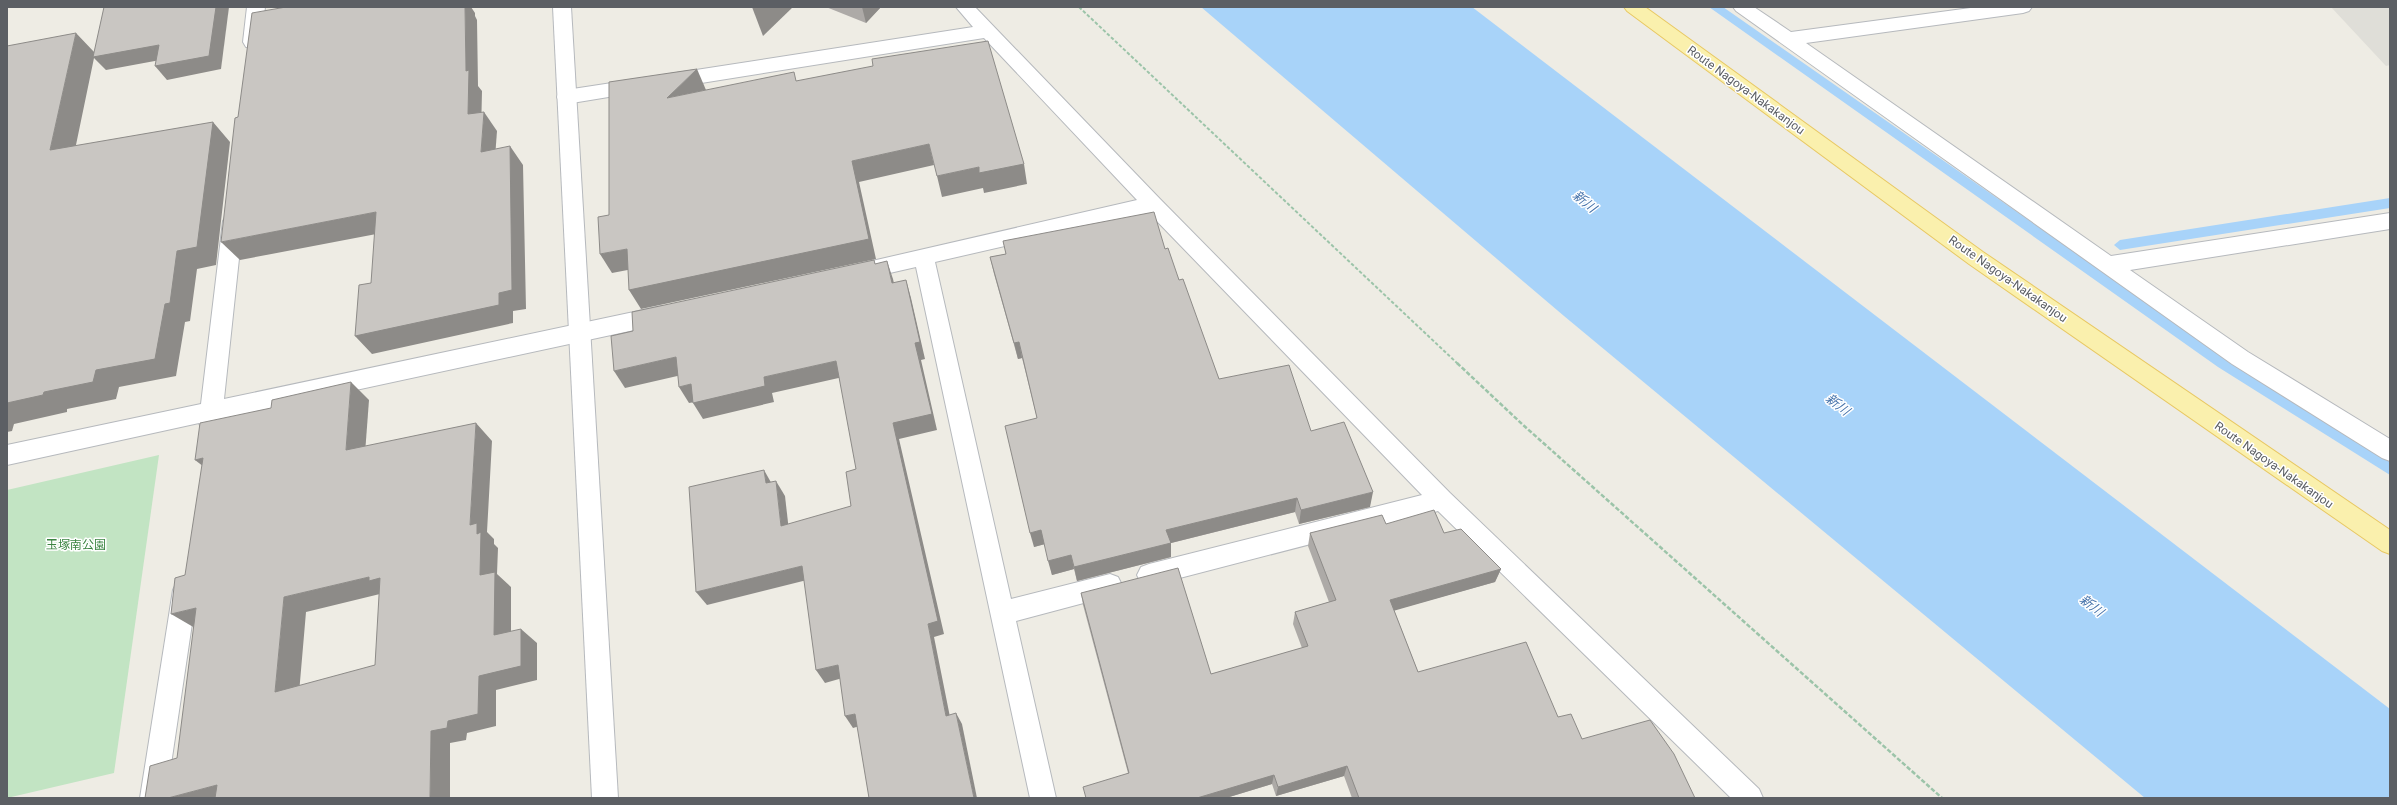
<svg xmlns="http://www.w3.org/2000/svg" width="2397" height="805" font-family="Roboto,'Noto Sans JP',sans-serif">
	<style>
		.industrial { fill: #dfded8 }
		.green { fill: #c2e4c3 }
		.water { fill: #a8d3f9 }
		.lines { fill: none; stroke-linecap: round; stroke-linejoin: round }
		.stream { fill: #a8d3f9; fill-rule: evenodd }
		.minor-casing { stroke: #b6b9bd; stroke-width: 2 }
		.tertiary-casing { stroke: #b6b9bd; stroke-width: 2 }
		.primary-casing { stroke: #e8c863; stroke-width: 2 }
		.path-far1 { stroke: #9cc4a9; stroke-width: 2; stroke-dasharray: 3.5 2; stroke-linecap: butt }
		.path { stroke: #9cc4a9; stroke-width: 2.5; stroke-dasharray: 4.5 2; stroke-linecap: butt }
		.minor { fill: #fff; fill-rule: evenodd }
		.tertiary { fill: #fff; fill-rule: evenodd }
		.primary { fill: #faf0ad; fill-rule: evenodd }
		.wall { fill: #adaaa7 }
		.shaded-wall { fill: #8d8b88 }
		.building { fill: #c9c6c2; stroke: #8d8b88; fill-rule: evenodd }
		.labels { text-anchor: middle; stroke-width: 3; stroke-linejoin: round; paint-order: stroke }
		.street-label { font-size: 12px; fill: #5c5f64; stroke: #fff }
		.park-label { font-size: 12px; fill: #3b8441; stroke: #fff }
		.water-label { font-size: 13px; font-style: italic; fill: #4673ab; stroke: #fff }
	</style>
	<rect width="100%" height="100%" fill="#eeece4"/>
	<!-- industrial -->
	<path class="industrial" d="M2331,7H2390V65L2386,66Z"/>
	<!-- green -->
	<path class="green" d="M159,455L114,773L7,798V490Z"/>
	<!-- water -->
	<path class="water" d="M1201,7H1472L2390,709V798H2145L1564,316Z"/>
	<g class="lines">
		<!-- stream -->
		<g class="stream">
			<path d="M1709,7H1723L2228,359L2390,461V475L2218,367Z"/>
			<path d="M2390,198V208L2120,250L2114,245L2120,240Z"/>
		</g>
		<defs>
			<g id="minor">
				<path d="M247,7H265L261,42L258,47L252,48L246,47L243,42Z"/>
				<path d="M956,7H975L1160,199L1450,493L1759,789L1763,798H1731L1438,511L1149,586L1141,583L1137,575L1141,567L1149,564L1422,495L1149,213L935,262L1011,599L1110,574L1118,577L1122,585L1118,593L1110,596L1016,621L1056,798H1030L916,267L859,280L852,278L849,272L852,266L859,264L1137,200L984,38L670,88L663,86L661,81L663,76L670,74L973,27Z"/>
				<path d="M1733,7H1754L1791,32L1978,7H2032L2029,11L2023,13L1806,43L2111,256L2390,213V229L2130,270L2248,352L2390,439V461L2382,458L2232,364L1736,11Z"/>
				<path d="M638,79L645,81L647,86L645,91L566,104L559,102L557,97L559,92L566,90Z"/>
				<path d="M233,213L240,216L243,221L224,399L662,306L669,309L673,315L669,321L662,324L222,419L218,430L210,433L202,430L199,423L7,465V445L201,404L223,221L226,216Z"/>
				<path d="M185,579L193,582L197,590L166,798H140L173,590L177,582Z"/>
			</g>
			<path id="tertiary" d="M553,7H571L618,798H592Z"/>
			<path id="primary" d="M1624,7H1645L1983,252L2390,530V554L2382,551L1969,264L1627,11Z"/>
		</defs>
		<!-- minor casing -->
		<use href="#minor" class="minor-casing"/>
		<!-- tertiary casing -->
		<use href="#tertiary" class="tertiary-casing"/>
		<!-- primary casing -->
		<use href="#primary" class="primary-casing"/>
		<!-- path-far1 -->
		<path class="path-far1" d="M1079,7L1458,364"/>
		<!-- path -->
		<path class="path" d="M1457,363L1522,424L1942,798"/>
		<!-- minor -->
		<use href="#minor" class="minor"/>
		<!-- tertiary -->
		<use href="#tertiary" class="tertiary"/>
		<!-- primary -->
		<use href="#primary" class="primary"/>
	</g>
	<!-- wall -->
	<g class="wall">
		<path d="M826,7H881L866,23Z"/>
		<path d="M1003,241L1165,249L1179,280L1219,379L1311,431L1370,507L1299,524L1295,512L1171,543V557L1077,581L1074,569L1052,575L1045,544L1034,547L1037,418L1022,358L1018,359L994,274L990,257L1006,254Z"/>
		<path d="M1386,524L1444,533L1501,569L1495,582L1394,610L1418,672L1558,717L1582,739L1695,798H1352L1344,776L1276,796L1272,784L1226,798H1086L1128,773L1083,605L1081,593L1211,674L1302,648L1293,624L1295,612L1329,602L1308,546L1310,533Z"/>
	</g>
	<!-- shaded-wall -->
	<g class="shaded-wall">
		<path d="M216,7H229L221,69L167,80L155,66Z"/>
		<path d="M465,7H471L475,13V16L477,20L478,86L482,91L481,134L468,114L466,71Z"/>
		<path d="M752,7H793L763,36Z"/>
		<path d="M862,7H881L866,23Z"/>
		<path d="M76,33L95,53L159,45L171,58L106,70L94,58L71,169L50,150Z"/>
		<path d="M697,69L706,90L667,98Z"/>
		<path d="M484,112L497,131L494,171L481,152Z"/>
		<path d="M213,122L230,142L216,265L197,269L190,321L185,322L176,376L119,387L116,399L67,409V412L14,424L12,431L7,432V403L44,392L96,370L165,304L177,251Z"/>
		<path d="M929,144L934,165L859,182L876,259L641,309L629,290L852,161Z"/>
		<path d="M510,146L523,165L526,309L513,311V323L372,354L355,336L499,293Z"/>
		<path d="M1024,164L1027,184L984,193L983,188L942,197L937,176L979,167Z"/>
		<path d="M376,212L392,231L240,260L221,242Z"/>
		<path d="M627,249L638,268L612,273L600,254Z"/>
		<path d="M887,261L893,279L898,301L892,283Z"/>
		<path d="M906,280L911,298L925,359L921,360L937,430L899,439L944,634L934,637L952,727L946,716L928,624L893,423L915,343Z"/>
		<path d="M1019,342L1022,358L1018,359L1014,343Z"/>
		<path d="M676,357L686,374L625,388L614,371Z"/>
		<path d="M836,361L843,377L772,393L774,402L703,419L693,403L764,377Z"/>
		<path d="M351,382L369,400L364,467L346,450Z"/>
		<path d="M691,384L701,401L689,403L679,387Z"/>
		<path d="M476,423L492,441L487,532L494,539V544L498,548L497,574L511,587V649L494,635L480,575L470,525Z"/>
		<path d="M203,458L217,477L195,460Z"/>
		<path d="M764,470L773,486L766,483Z"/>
		<path d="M776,481L785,496L790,540L781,526Z"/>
		<path d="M1373,492L1370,507L1299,524L1301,510Z"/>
		<path d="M1297,498L1295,512L1167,544L1166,530Z"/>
		<path d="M1041,530L1045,544L1034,547L1030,533Z"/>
		<path d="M1171,543V557L1077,581L1074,567Z"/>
		<path d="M1071,555L1074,569L1052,575L1048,561Z"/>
		<path d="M802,566L811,579L707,605L696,592Z"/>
		<path d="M1501,569L1495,582L1386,613L1390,600Z"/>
		<path d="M369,577L380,578L384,593L306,612L298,705L275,692L284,597Z"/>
		<path d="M196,608L195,628L171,614Z"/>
		<path d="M521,629L537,643V680L496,690V726L467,733L466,740L450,743V798H430L431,731L448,721L479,676Z"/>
		<path d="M838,665L846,677L825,683L816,670Z"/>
		<path d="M956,713L962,724L977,798H974Z"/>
		<path d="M855,714L863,725L853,728L845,716Z"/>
		<path d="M1347,766L1344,776L1276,796L1278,787Z"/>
		<path d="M1274,775L1272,784L1226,798H1197Z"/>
		<path d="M217,785L234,798H168Z"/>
	</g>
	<!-- building -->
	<g class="building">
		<path d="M104,7H216L209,56L155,66L159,45L93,57Z"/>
		<path d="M286,7H465L466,71L469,70L468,114L484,112L481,152L510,146L512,290L499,293V305L355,336L359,285L371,283L376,212L221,242L235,118L238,117L252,13Z"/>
		<path d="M76,33L50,150L213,122L197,247L177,251L170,303L165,304L155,359L96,370L93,382L44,392L43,395L7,403V46Z"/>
		<path d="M988,41L1024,164L979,173V167L937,176L929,144L852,161L869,239L629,290L627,249L600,254L598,217L609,215V82L697,69L667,98L794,72L796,81L873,66L872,59Z"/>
		<path d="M1154,212L1165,249L1168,248L1179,280L1183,279L1219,379L1289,365L1311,431L1344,422L1373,492L1301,510L1297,498L1166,530L1171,543L1074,567L1071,555L1048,561L1041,530L1030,533L1005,426L1037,418L1019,342L1014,343L990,257L1006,254L1003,241Z"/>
		<path d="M874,260L875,264L887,261L892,283L906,280L920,342L915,343L932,414L893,423L938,621L928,624L946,716L956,713L974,798H869L855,714L845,716L838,665L816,670L802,566L696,592L689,487L764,470L766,483L776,481L781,526L851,506L846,472L856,469L836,361L764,377L765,386L693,403L691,384L679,387L676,357L614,371L611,336L633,331L632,312Z"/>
		<path d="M351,382L346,450L476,423L470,525L477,523V534L481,532L480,575L495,572L494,635L521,629V666L479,676L478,714L448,721L447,728L431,731L430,798H215L217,785L168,798H145L150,766L177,758L196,608L171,614L175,578L185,575L203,458L195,460L200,423L271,408L272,400ZM369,577V581L380,578L375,665L275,692L284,597Z"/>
		<path d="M1434,510L1444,533L1461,529L1501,569L1390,600L1418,672L1526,642L1558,717L1571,714L1582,739L1650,720L1674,754L1695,798H1359L1347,766L1278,787L1274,775L1197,798H1086L1083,787L1129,773L1081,593L1178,568L1211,674L1308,646L1295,612L1336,600L1310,533L1382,515L1386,524Z"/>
	</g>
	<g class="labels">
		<!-- street labels -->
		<g class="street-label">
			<text transform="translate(1746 90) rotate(36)" y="4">Route Nagoya-Nakakanjou</text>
			<text transform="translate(2008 279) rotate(35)" y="4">Route Nagoya-Nakakanjou</text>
			<text transform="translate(2274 465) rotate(35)" y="4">Route Nagoya-Nakakanjou</text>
		</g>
		<!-- park labels -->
		<g class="park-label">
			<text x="76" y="549">玉塚南公園</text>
		</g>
		<!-- water labels -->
		<g class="water-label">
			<text transform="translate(1585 201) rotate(39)" y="5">新川</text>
			<text transform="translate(1838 404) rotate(38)" y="5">新川</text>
			<text transform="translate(2092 605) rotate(38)" y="5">新川</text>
		</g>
	</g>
	<!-- border -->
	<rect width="2397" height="805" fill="none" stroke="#5c5f64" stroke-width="16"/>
</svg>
